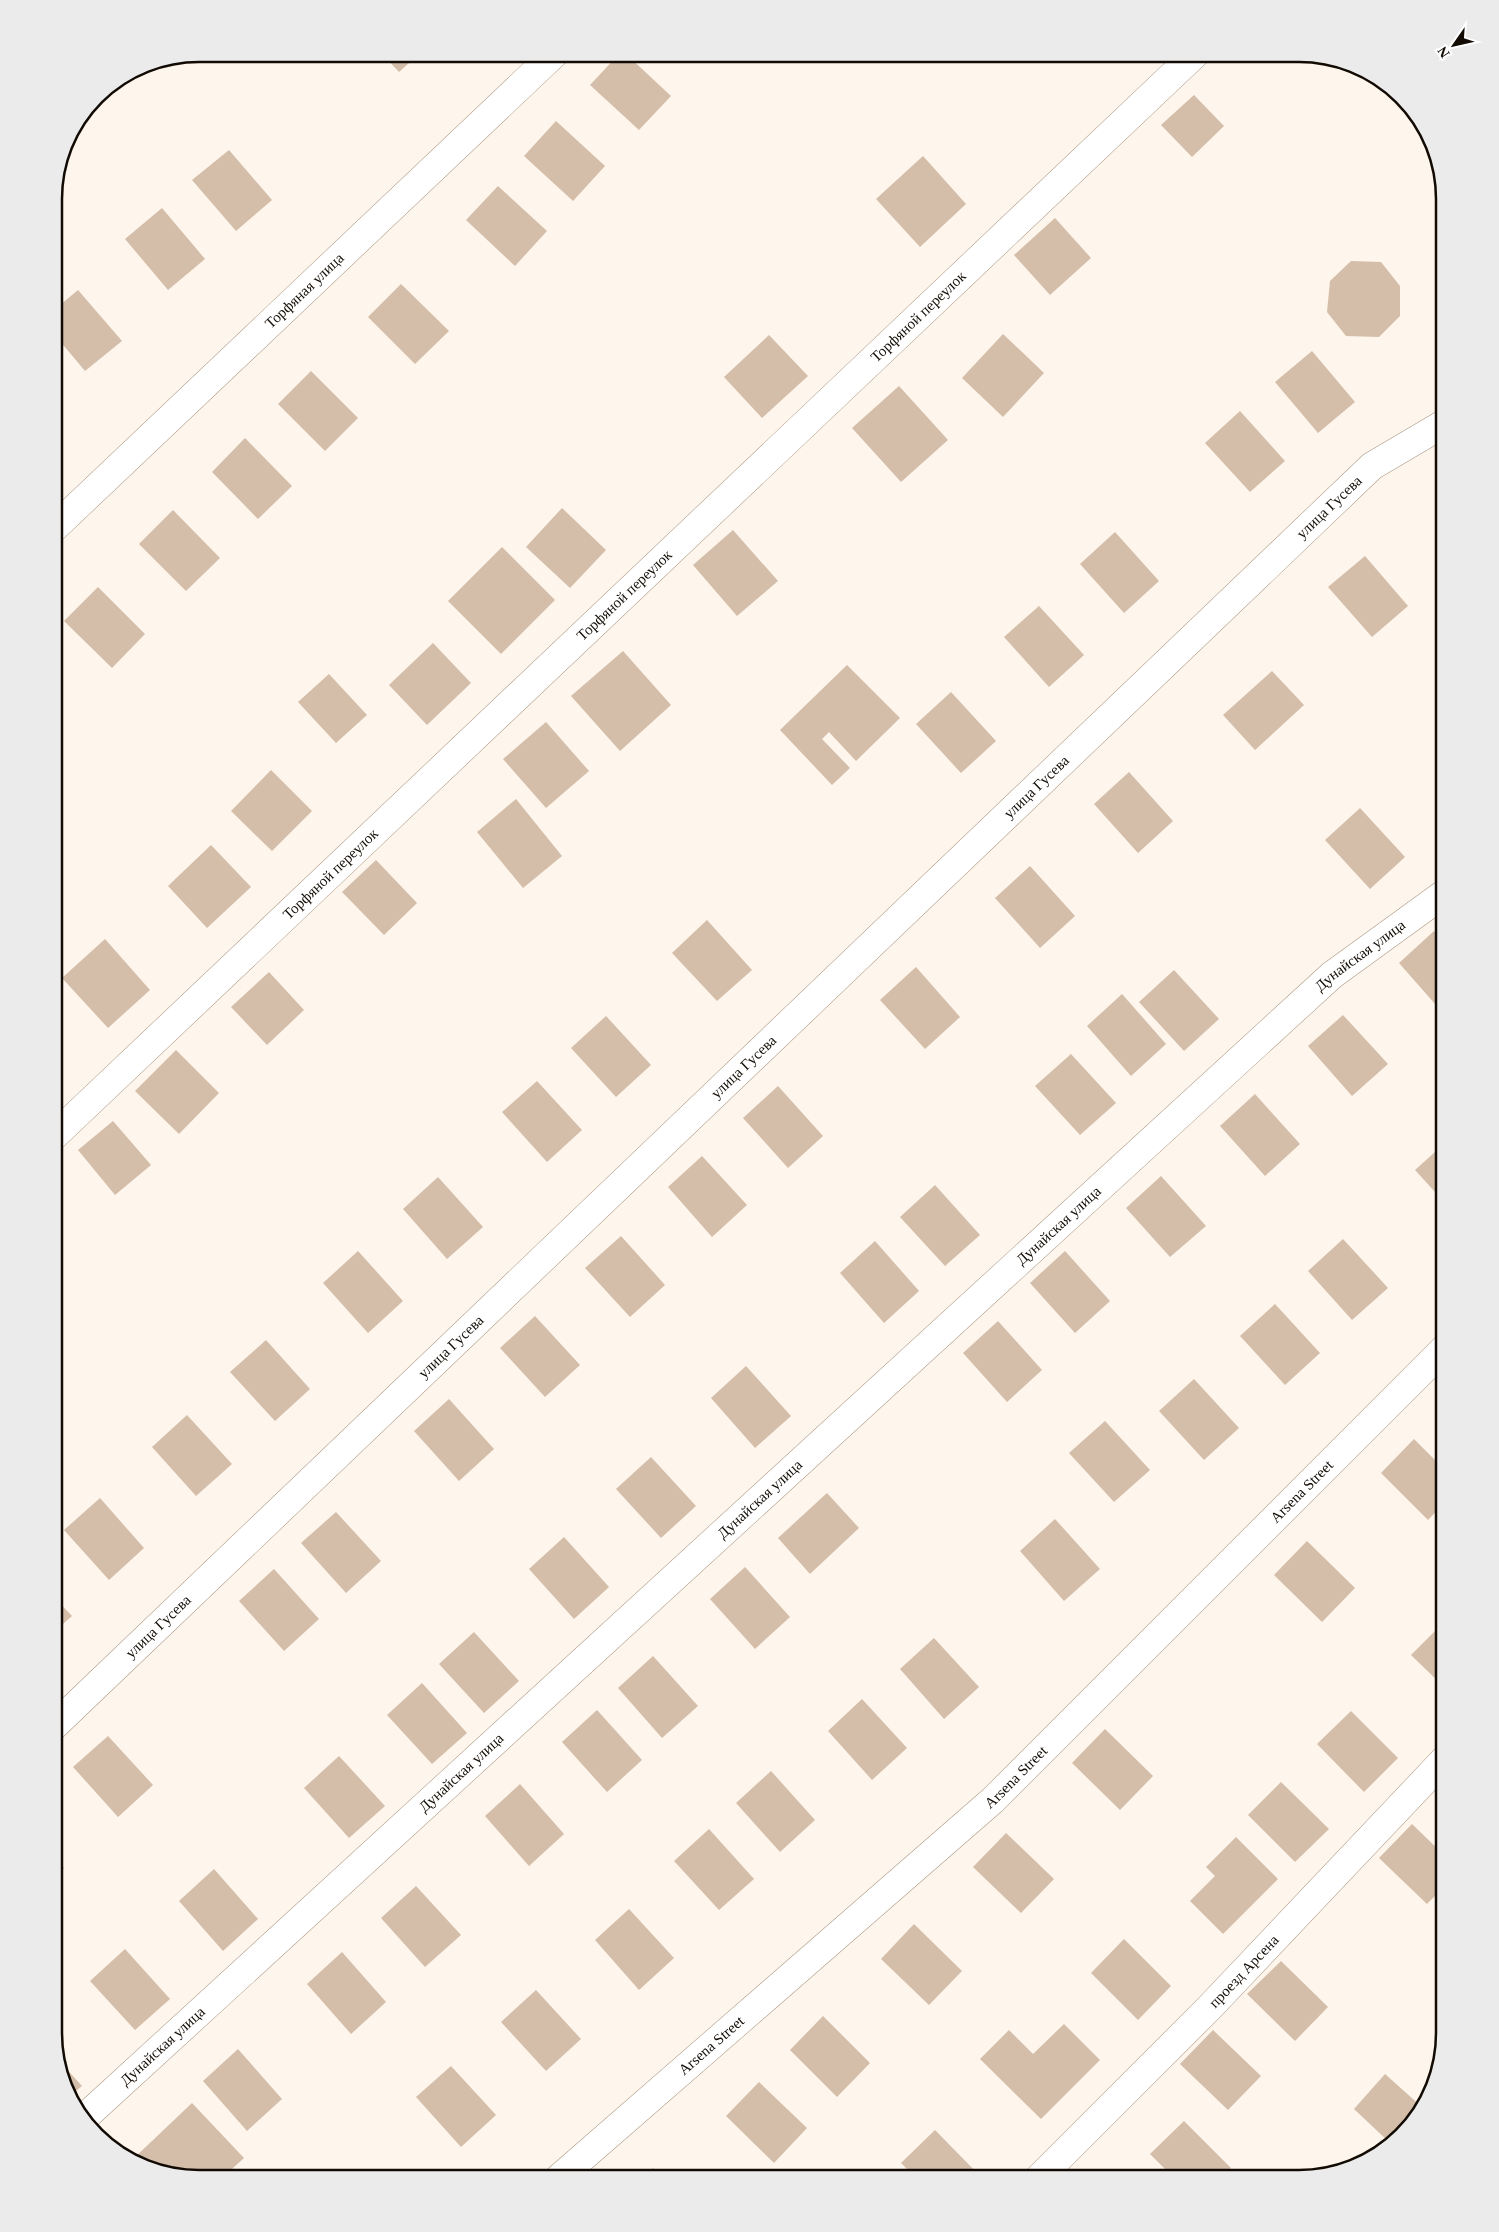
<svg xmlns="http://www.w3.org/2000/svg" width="1499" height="2232" font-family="'Times New Roman',serif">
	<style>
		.building { fill: #d4bea9 }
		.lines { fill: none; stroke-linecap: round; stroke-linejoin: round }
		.minor-casing { stroke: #ab9782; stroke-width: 29 }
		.minor { stroke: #fff; stroke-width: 28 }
		.labels { text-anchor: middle; stroke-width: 4; stroke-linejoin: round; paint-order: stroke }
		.street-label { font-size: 15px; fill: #120b04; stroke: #fff }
		.rim { fill: none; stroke: #120b04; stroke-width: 2.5 }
	</style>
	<rect width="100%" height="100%" fill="#fef5ec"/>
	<!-- building -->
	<g class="building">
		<path d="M382,54H419L399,72Z"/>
		<path d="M619,54H626L671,96L639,130L590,85Z"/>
		<path d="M1194,95L1224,126L1192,157L1161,125Z"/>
		<path d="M556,121L605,166L573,201L524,156Z"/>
		<path d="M229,150L272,200L236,231L192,180Z"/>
		<path d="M923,156L966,204L920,247L876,199Z"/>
		<path d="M498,186L547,231L515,266L466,220Z"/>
		<path d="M162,208L205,259L168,290L125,239Z"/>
		<path d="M1055,218L1091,258L1050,295L1014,255Z"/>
		<path d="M1351,261L1381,262L1400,286V316L1379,337L1346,336L1327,312L1330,281Z"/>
		<path d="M401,284L449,331L415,364L368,317Z"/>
		<path d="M78,290L122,341L85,371L54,334V310Z"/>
		<path d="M1003,334L1044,373L1003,417L962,378Z"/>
		<path d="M769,335L808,376L762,418L724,377Z"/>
		<path d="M1312,351L1355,402L1318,433L1275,382Z"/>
		<path d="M311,371L358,418L325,451L278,404Z"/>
		<path d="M899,386L948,440L901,482L852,428Z"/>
		<path d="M1240,411L1285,461L1250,492L1205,443Z"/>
		<path d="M245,438L292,486L258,519L212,472Z"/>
		<path d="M562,508L606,550L570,588L526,547Z"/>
		<path d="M173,510L220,558L186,591L139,544Z"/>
		<path d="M733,530L778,581L737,616L693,565Z"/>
		<path d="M1115,532L1159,581L1124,613L1080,564Z"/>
		<path d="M502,547L555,600L501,654L448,601Z"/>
		<path d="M1365,556L1408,606L1372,637L1328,587Z"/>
		<path d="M98,587L145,634L112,668L64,621Z"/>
		<path d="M1039,606L1084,655L1049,687L1004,637Z"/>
		<path d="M433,643L471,683L427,725L389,685Z"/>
		<path d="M623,651L671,705L620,751L571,696Z"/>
		<path d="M847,665L900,718L856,761L829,732L822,739L850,768L832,785L780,730Z"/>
		<path d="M1272,671L1304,705L1255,750L1223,715Z"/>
		<path d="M329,674L367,715L336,743L298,702Z"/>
		<path d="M951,692L996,741L961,773L916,724Z"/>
		<path d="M546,722L589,771L546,808L503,759Z"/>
		<path d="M271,770L312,811L272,851L231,811Z"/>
		<path d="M1129,772L1173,821L1138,853L1094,804Z"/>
		<path d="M516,799L562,856L523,888L477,832Z"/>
		<path d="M1360,808L1405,857L1370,889L1325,840Z"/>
		<path d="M211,845L251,887L207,928L168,886Z"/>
		<path d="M376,860L417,903L384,935L342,892Z"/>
		<path d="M1030,866L1075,916L1040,948L995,898Z"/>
		<path d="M707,920L752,970L717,1001L672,953Z"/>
		<path d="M1434,931L1445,944V1011L1443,1013L1399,963Z"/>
		<path d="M105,939L150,990L108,1028L62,978Z"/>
		<path d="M916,967L960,1017L925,1049L880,1000Z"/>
		<path d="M1174,970L1219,1019L1184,1051L1139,1002Z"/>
		<path d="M269,972L304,1010L267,1045L231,1007Z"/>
		<path d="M1122,994L1166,1044L1131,1076L1087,1026Z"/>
		<path d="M1343,1015L1388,1064L1352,1096L1308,1046Z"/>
		<path d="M606,1016L651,1065L616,1097L571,1048Z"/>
		<path d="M176,1050L219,1093L179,1134L135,1091Z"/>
		<path d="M1071,1054L1116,1103L1080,1135L1035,1086Z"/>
		<path d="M537,1081L582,1130L547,1162L502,1112Z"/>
		<path d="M778,1086L823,1136L788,1168L743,1118Z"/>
		<path d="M1255,1094L1300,1144L1265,1176L1220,1126Z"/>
		<path d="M113,1121L151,1165L115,1195L78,1150Z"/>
		<path d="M1445,1143V1203L1415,1170Z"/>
		<path d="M702,1156L747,1205L712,1237L668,1187Z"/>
		<path d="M1161,1176L1206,1226L1170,1257L1126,1208Z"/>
		<path d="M438,1177L483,1227L447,1259L403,1209Z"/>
		<path d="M935,1185L980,1235L945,1266L900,1217Z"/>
		<path d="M54,1217L62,1227L54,1234Z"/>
		<path d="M621,1236L665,1285L630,1317L585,1268Z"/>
		<path d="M1343,1239L1388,1288L1352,1320L1308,1271Z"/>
		<path d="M875,1241L919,1291L884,1323L840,1273Z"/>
		<path d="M358,1251L403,1301L368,1333L323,1283Z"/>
		<path d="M1065,1251L1110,1301L1075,1333L1030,1283Z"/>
		<path d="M1275,1304L1320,1353L1285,1385L1240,1336Z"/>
		<path d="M535,1316L580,1365L545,1397L500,1348Z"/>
		<path d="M998,1321L1042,1370L1007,1402L963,1353Z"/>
		<path d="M266,1340L310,1389L275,1421L230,1372Z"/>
		<path d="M746,1366L791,1416L755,1448L711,1398Z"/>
		<path d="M1194,1379L1239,1428L1204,1460L1159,1411Z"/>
		<path d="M449,1399L494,1449L459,1481L414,1431Z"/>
		<path d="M187,1415L232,1464L196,1496L152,1447Z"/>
		<path d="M1105,1421L1150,1470L1114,1502L1069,1453Z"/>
		<path d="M1414,1439L1445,1470V1502L1428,1520L1381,1473Z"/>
		<path d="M651,1457L696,1506L661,1538L616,1489Z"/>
		<path d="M827,1493L859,1528L810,1574L778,1538Z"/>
		<path d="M100,1498L144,1548L109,1580L64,1530Z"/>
		<path d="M336,1512L381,1561L346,1593L301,1543Z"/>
		<path d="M1055,1519L1100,1569L1064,1601L1020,1551Z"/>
		<path d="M564,1537L609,1587L574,1619L529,1569Z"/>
		<path d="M1307,1541L1355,1588L1322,1622L1274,1575Z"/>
		<path d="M745,1567L790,1617L755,1649L710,1599Z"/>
		<path d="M274,1569L319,1619L284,1651L239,1601Z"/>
		<path d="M54,1597L72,1616L54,1632Z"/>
		<path d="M1445,1621V1688L1411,1655Z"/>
		<path d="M474,1632L519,1681L484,1713L439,1664Z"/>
		<path d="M934,1638L979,1687L944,1719L900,1669Z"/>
		<path d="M653,1656L698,1706L662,1738L618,1688Z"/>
		<path d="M422,1683L467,1733L432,1764L387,1715Z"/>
		<path d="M862,1699L907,1748L872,1780L828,1731Z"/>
		<path d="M597,1710L642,1760L607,1792L562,1742Z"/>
		<path d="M1351,1711L1398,1758L1364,1792L1317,1744Z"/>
		<path d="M1105,1729L1153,1776L1120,1810L1072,1763Z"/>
		<path d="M108,1736L153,1785L118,1817L73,1767Z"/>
		<path d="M339,1756L385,1806L349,1838L304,1788Z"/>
		<path d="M771,1771L815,1820L780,1852L736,1803Z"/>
		<path d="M1281,1782L1329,1829L1295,1862L1248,1815Z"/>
		<path d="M520,1784L564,1834L529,1866L485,1816Z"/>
		<path d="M1412,1824L1445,1856V1886L1427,1904L1379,1858Z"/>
		<path d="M709,1829L754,1879L719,1910L674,1861Z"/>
		<path d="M1006,1833L1054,1879L1021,1913L973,1867Z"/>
		<path d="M1236,1837L1278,1879L1223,1934L1190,1901L1215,1876L1206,1867Z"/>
		<path d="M54,1857L64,1868L54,1877Z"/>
		<path d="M214,1869L258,1919L223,1951L179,1901Z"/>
		<path d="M416,1886L461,1935L425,1967L381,1918Z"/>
		<path d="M629,1909L674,1958L639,1990L595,1940Z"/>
		<path d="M914,1924L962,1971L929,2005L881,1959Z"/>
		<path d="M1124,1939L1171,1986L1138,2020L1091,1973Z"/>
		<path d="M125,1949L170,1999L135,2030L90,1981Z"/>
		<path d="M342,1952L386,2002L351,2034L307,1984Z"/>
		<path d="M1281,1961L1328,2007L1295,2041L1247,1994Z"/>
		<path d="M536,1990L581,2039L546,2071L501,2022Z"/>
		<path d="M823,2016L870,2063L837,2097L790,2050Z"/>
		<path d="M1064,2024L1100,2060L1041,2119L980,2059L1009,2030L1033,2054Z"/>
		<path d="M1213,2030L1261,2076L1228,2110L1180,2064Z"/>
		<path d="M238,2049L282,2099L247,2131L203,2081Z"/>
		<path d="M62,2064L82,2086L71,2095Z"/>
		<path d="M451,2066L496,2115L461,2147L416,2097Z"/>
		<path d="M1385,2074L1423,2108L1389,2142L1354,2109Z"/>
		<path d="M759,2082L807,2128L774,2163L726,2116Z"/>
		<path d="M192,2103L244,2158L222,2178H191L132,2160Z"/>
		<path d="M1184,2121L1231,2168L1220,2178H1174L1150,2154Z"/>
		<path d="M935,2130L982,2178H916L901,2163Z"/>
		<path d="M653,2168L661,2178H642Z"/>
	</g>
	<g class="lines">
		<defs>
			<g id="minor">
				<path id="s1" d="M54,528L554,54"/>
				<path id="s2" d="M54,1136L1195,54"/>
				<path id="s3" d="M54,1726L1372,466L1445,423"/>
				<path id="s4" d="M85,2117L1332,975L1445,893"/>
				<path id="s5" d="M559,2178L993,1800L1445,1348"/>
				<path id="s6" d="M1039,2178L1210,2007L1445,1759"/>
			</g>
		</defs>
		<!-- minor casing -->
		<use href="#minor" class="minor-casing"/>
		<!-- minor -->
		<use href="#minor" class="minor"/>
	</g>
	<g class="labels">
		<!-- street labels -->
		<g class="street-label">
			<text dy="5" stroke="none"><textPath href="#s1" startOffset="345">Торфяная улица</textPath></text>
			<text dy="5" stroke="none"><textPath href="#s2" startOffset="1191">Торфяной переулок</textPath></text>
			<text dy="5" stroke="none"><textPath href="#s3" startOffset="1764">улица Гусева</textPath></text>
			<text dy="5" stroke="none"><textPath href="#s2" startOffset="786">Торфяной переулок</textPath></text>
			<text dy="5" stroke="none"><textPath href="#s3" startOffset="1359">улица Гусева</textPath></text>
			<text dy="5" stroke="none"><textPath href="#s2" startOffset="381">Торфяной переулок</textPath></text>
			<text dy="5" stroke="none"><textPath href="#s4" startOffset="1725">Дунайская улица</textPath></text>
			<text dy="5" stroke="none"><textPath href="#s3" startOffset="954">улица Гусева</textPath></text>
			<text dy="5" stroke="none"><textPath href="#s4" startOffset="1320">Дунайская улица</textPath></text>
			<text dy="5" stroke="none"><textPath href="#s3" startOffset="549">улица Гусева</textPath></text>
			<text dy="5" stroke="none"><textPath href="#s5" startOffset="1012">Arsena Street</textPath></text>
			<text dy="5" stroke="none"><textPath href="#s4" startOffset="915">Дунайская улица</textPath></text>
			<text dy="5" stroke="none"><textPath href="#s3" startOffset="144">улица Гусева</textPath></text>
			<text dy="5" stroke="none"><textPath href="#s4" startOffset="510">Дунайская улица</textPath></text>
			<text dy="5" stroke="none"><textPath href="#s5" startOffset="608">Arsena Street</textPath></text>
			<text dy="5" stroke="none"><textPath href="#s6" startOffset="291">проезд Арсена</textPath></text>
			<text dy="5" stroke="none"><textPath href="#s5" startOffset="202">Arsena Street</textPath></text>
			<text dy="5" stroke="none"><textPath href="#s4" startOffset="105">Дунайская улица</textPath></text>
		</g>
	</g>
	<!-- crop -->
	<path d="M0 0H1499V2232H0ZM199 62H1299A137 137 0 0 1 1436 199V2033A137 137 0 0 1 1299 2170H199A137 137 0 0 1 62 2033V199A137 137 0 0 1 199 62Z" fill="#ecebeb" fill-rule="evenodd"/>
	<path class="rim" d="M199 62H1299A137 137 0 0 1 1436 199V2033A137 137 0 0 1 1299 2170H199A137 137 0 0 1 62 2033V199A137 137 0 0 1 199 62Z"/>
	<!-- north arrow -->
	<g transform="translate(1454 45) rotate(236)" stroke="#ffffff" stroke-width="4" paint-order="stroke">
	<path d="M0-4L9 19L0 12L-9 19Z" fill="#120b04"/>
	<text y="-8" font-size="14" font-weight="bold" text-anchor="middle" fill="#120b04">N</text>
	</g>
</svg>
